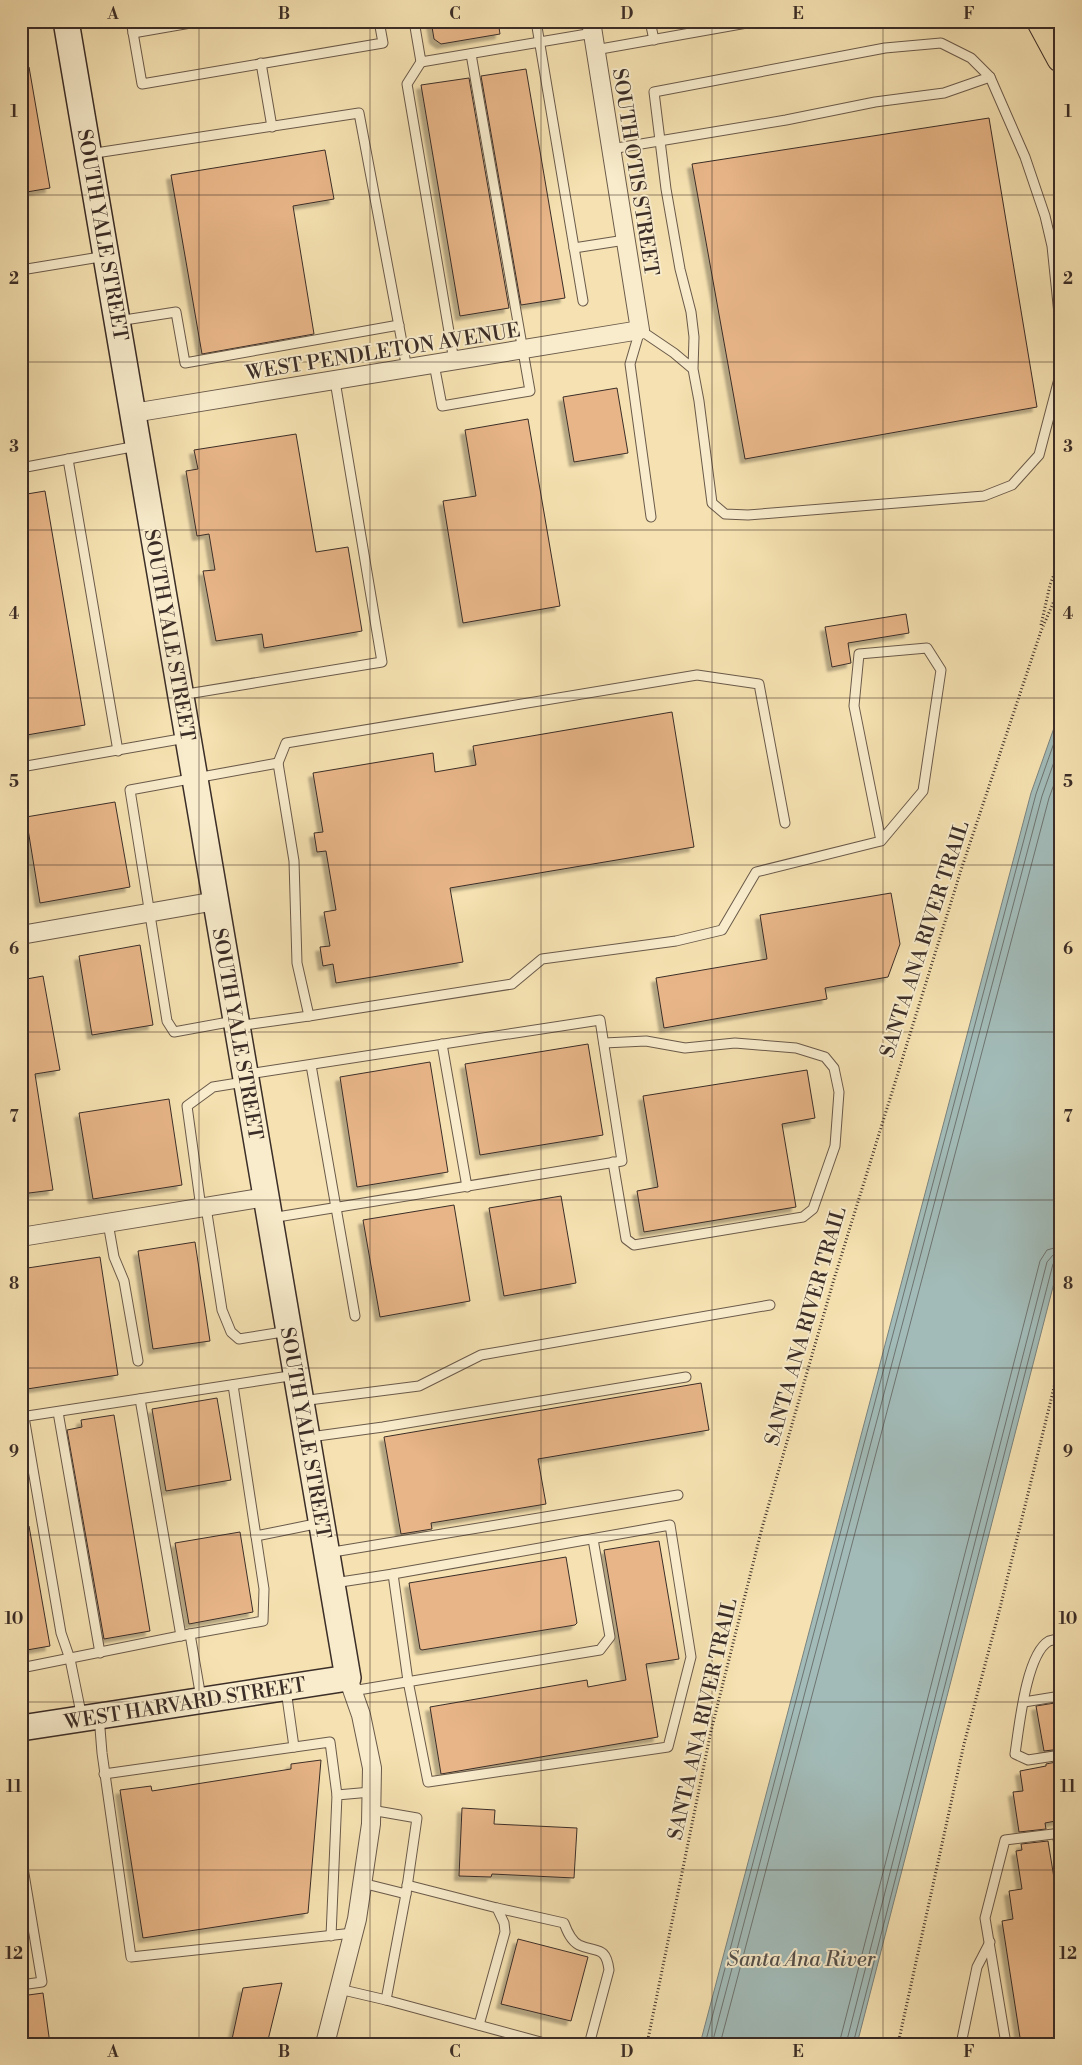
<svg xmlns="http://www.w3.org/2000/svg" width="1082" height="2065" font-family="'Libre Bodoni',serif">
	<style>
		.water { fill: #a2bbb8; stroke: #79827e }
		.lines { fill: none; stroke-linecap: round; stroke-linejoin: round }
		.shore { stroke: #6e7470; stroke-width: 1 }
		.building { fill: #e7b587; stroke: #3b2d27; filter: url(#shadow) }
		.lane-casing { stroke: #6a5a4a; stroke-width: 11 }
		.street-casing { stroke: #6a5a4a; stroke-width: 20 }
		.secondary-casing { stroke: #3b2d27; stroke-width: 28 }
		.primary-casing { stroke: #3b2d27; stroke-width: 30 }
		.path { stroke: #3b2d27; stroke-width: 3; stroke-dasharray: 1 2.5; stroke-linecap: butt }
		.lane { stroke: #f8eccc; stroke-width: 9 }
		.street { stroke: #f8eccc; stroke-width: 18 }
		.secondary { stroke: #f8eccc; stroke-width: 25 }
		.primary { stroke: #f5e1b1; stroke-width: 28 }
		.grid { fill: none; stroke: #3b2d27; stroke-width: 1; stroke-opacity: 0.55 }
		.labels { text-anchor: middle; stroke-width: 4; stroke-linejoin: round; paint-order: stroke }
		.street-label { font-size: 20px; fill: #3b2d27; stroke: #f8eccc }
		.water-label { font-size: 21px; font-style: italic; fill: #55504b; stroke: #f8eccc }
		.neatline { fill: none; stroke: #3b2d27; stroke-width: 2 }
		.grid-label { font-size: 16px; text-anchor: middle; font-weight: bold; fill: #3b2d27 }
	</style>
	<defs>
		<filter id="shadow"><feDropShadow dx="-4.5" dy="4.5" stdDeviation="1" flood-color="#0004"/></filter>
	</defs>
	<rect width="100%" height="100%" fill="#f5e1b1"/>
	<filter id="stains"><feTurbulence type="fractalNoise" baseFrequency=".004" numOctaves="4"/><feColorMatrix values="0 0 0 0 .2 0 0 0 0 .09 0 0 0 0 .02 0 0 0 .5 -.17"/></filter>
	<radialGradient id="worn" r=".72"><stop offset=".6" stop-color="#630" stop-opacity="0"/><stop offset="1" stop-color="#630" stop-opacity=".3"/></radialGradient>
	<!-- water -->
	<path class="water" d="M1061,708V1256L857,2044H700L1031,793Z"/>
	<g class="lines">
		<!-- shore -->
		<g class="shore">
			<path d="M705,2044L1036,794L1061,723"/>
			<path d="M712,2044L1042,796L1061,742"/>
			<path d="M720,2044L1049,798L1061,765"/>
			<path d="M839,2044L1040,1261L1047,1250L1061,1246"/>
			<path d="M846,2044L1047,1262L1053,1255L1061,1253"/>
			<path d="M853,2044L1053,1264L1056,1260L1061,1259"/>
		</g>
	</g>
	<!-- building -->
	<g class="building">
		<path d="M431,21H498L500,34L441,44L434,39Z"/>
		<path d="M29,67L50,188L21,193V68Z"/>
		<path d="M526,69L565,298L521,305L481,76Z"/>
		<path d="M469,78L509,308L460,316L421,85Z"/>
		<path d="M989,118L1037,407L745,459L692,164Z"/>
		<path d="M325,150L334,199L293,206L314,334L202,354L171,175Z"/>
		<path d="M617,388L628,453L574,462L563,397Z"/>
		<path d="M528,419L560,606L463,623L443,501L476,496L465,430Z"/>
		<path d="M296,434L316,552L348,547L362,631L264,648L262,634L216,641L203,571L215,570L209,534L197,536L186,471L198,469L194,450Z"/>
		<path d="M45,491L85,725L21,736V495Z"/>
		<path d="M906,614L909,633L848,643L851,663L832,667L825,627Z"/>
		<path d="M672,712L694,847L450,888L463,962L336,983L333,964L323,966L320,947L330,946L324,912L336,910L326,851L317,852L314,833L323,832L313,773L433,753L435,772L476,765L473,746Z"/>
		<path d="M115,802L130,887L40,903L26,817Z"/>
		<path d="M891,893L900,944L888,977L825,988L827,999L664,1028L656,978L767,959L760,915Z"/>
		<path d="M140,945L153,1025L92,1035L79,956Z"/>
		<path d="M43,976L60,1070L35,1074L53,1190L21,1194V980Z"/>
		<path d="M588,1044L603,1135L480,1155L465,1064Z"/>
		<path d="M430,1062L448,1172L357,1187L340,1077Z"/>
		<path d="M807,1070L815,1118L782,1124L796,1207L644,1232L637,1191L658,1187L643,1096Z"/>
		<path d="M169,1099L182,1185L93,1199L79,1113Z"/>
		<path d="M561,1196L576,1283L504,1296L489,1208Z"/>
		<path d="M454,1205L470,1301L380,1317L363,1220Z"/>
		<path d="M195,1242L210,1341L153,1349L138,1251Z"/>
		<path d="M100,1257L118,1375L27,1389L21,1354V1269Z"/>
		<path d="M701,1383L709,1430L538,1459L546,1504L431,1523L432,1529L401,1534L384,1437Z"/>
		<path d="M217,1398L231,1480L166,1491L152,1409Z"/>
		<path d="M114,1415L150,1631L104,1639L67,1430L82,1427L81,1420Z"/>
		<path d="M29,1526L50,1646L21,1651V1527Z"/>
		<path d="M240,1532L253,1612L189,1624L175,1543Z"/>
		<path d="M659,1541L679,1659L646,1664L658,1737L441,1774L430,1707L587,1680L588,1687L626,1680L604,1550Z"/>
		<path d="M566,1557L577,1623L575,1625L422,1650L420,1649L409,1583Z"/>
		<path d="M1061,1702V1749L1044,1751L1036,1706Z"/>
		<path d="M321,1760L308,1913L143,1938L120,1790L151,1786L152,1791L291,1769V1764Z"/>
		<path d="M1061,1761V1820L1045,1823L1046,1829L1019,1832L1013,1792L1023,1791L1020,1771L1046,1766V1764Z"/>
		<path d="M462,1808L495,1810L494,1824L577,1828L574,1878L492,1874L491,1877L459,1876Z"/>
		<path d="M1048,1841L1061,1921V2044H1021L1002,1921L1013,1919L1009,1891L1022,1889L1016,1851L1022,1850L1021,1844Z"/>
		<path d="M518,1939L588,1957L571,2021L501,2004Z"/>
		<path d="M282,1983L267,2044H231L243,1988Z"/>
		<path d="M43,1993L50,2044H21V1996Z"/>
	</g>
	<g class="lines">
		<defs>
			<g id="lane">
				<path d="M131,21L142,84L383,43L379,21"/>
				<path d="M414,21L421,62L593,33"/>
				<path d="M536,21L583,301"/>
				<path d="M650,21L654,40"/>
				<path d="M133,33L202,21"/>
				<path d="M595,50L758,21"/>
				<path d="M421,62L407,84L454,361"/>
				<path d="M261,63L272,127"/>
				<path d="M611,149L786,120L875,102L944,93L990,77"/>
				<path d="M89,154L359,113L407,369"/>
				<path d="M574,248L625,240"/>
				<path d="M21,270L106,256"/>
				<path d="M118,321L176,312L185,363L399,325"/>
				<path d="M434,364L442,406L530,391L471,54"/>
				<path d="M68,459L118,751"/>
				<path d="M21,468L137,446"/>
				<path d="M651,517L630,364L640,330L674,353L693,369L699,401L712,503L725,514L748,515L984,496L1012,485L1039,455L1059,379V314L1052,246L1045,216L1025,157L990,77L971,58L941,43L885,48L654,92L666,189L680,269L691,312L694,337L693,369"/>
				<path d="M181,695L382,662L335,381"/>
				<path d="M278,763L286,743L697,675L759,684L785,823"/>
				<path d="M21,767L186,738"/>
				<path d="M309,1016L512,984L542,959L676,941L722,930L756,872L881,841L923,791L941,670L927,648L859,654L854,706L881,841"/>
				<path d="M234,1021L174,1032L167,1021L130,790L278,763L294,861L297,963L309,1016L237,1026"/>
				<path d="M604,1043L646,1041L685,1048L735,1043L796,1048L825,1057L834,1068L839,1092L835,1146L813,1209L803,1217L634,1245L626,1239L613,1162"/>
				<path d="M442,1044L467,1187"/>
				<path d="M311,1065L355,1316"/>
				<path d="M248,1074L600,1020L622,1161L271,1218"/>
				<path d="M206,1207L222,1310L231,1332L239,1339L289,1331"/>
				<path d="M201,1208L187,1106L213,1087L244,1082"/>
				<path d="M108,1223L114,1257L124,1281L138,1361"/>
				<path d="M140,1399L181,1636"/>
				<path d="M301,1401L419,1386L481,1355L770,1305"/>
				<path d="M58,1412L100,1653"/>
				<path d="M21,1417L296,1375"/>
				<path d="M24,1417L61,1633L70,1659L82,1718"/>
				<path d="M310,1437L383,1427L686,1377"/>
				<path d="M670,1525L691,1657L668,1747L428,1782L408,1681L393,1574Z"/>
				<path d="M256,1536L320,1523"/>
				<path d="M327,1553L678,1495"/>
				<path d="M334,1583L393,1574"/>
				<path d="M190,1634L263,1621L264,1589L233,1385"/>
				<path d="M1061,1639C1057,1639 1052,1640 1049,1641C1026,1654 1019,1728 1015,1754L1028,1760L1061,1755"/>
				<path d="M21,1668L190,1634L201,1698"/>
				<path d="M286,1690L294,1747"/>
				<path d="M352,1691L600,1650L610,1637L593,1539"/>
				<path d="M1024,1702L1061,1696"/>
				<path d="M99,1716L102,1753L131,1957L353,1933"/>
				<path d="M104,1774L330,1742L337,1795"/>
				<path d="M1057,1834L1061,1854"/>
				<path d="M21,1856L42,1982L21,1985"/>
				<path d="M362,1883L406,1894L417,1818L371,1810"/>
				<path d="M407,1885L497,1908L504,1923L505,1932L479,2025"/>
				<path d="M497,1908L564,1923C567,1931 571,1941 579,1945C596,1953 606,1945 609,1970L590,2041L587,2044"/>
				<path d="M331,1936L337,1795L371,1792"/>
				<path d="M339,1989L386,2000L406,1894"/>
				<path d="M386,2000L548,2044"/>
				<path d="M961,2044L977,1967L990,1942"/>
				<path d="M1006,2044L985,1918L1005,1840L1061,1833"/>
			</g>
			<g id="street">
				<path d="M133,413L640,330L591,21"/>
				<path d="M21,935L216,901"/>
				<path d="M21,1237L266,1197"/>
				<path d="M325,2044L357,1919L371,1824L372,1768L361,1715L348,1678"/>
			</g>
			<path id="secondary" d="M21,1728L348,1678L66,21"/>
			<path id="primary" d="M1041,21L1061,58"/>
		</defs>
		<!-- lane casing -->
		<use href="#lane" class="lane-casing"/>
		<!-- street casing -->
		<use href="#street" class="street-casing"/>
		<!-- secondary casing -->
		<use href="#secondary" class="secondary-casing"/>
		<!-- primary casing -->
		<use href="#primary" class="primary-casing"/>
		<!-- path -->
		<g class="path">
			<path d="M1041,625L1050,585L1061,557"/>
			<path d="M647,2044L711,1731L762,1528L834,1279L961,870L1041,631L1061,585"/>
			<path d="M898,2044L964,1744L999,1612L1061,1359"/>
		</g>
		<!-- lane -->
		<use href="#lane" class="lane"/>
		<!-- street -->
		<use href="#street" class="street"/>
		<!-- secondary -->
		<use href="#secondary" class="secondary"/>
		<!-- primary -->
		<use href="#primary" class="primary"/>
	</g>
	<!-- grid -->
	<path class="grid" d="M199,21V2044M370,21V2044M541,21V2044M712,21V2044M883,21V2044M21,195H1061M21,362H1061M21,530H1061M21,698H1061M21,865H1061M21,1032H1061M21,1200H1061M21,1368H1061M21,1535H1061M21,1702H1061M21,1870H1061"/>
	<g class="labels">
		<!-- street labels -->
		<g class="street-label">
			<text transform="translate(636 172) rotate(81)" y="7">SOUTH OTIS STREET</text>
			<text transform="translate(103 235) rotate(80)" y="7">SOUTH YALE STREET</text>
			<text transform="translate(383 351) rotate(-9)" y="7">WEST PENDLETON AVENUE</text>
			<text transform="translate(170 635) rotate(80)" y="7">SOUTH YALE STREET</text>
			<text transform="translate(924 939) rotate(-72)" y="7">SANTA ANA RIVER TRAIL</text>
			<text transform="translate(238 1034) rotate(80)" y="7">SOUTH YALE STREET</text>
			<text transform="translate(805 1326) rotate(-74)" y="7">SANTA ANA RIVER TRAIL</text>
			<text transform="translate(306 1433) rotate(80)" y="7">SOUTH YALE STREET</text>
			<text transform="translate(185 1703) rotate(-9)" y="7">WEST HARVARD STREET</text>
			<text transform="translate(702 1719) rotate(-77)" y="7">SANTA ANA RIVER TRAIL</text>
		</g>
		<!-- water labels -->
		<g class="water-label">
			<text x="801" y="1966">Santa Ana River</text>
		</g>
	</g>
	<!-- margin -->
	<rect width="1082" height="2065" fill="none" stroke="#f5e1b1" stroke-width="55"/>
	<rect x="28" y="28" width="1026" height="2010" class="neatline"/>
	<g class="grid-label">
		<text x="113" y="19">A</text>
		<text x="284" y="19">B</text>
		<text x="455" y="19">C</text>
		<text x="627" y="19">D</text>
		<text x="798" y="19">E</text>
		<text x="969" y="19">F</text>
		<text x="14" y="117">1</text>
		<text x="1068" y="117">1</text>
		<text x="14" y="284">2</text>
		<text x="1068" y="284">2</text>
		<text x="14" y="452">3</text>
		<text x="1068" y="452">3</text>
		<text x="14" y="619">4</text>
		<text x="1068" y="619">4</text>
		<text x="14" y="787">5</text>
		<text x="1068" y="787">5</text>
		<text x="14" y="954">6</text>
		<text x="1068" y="954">6</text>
		<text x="14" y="1122">7</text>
		<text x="1068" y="1122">7</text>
		<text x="14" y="1289">8</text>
		<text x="1068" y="1289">8</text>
		<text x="14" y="1457">9</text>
		<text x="1068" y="1457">9</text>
		<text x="14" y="1624">10</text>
		<text x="1068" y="1624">10</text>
		<text x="14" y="1792">11</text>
		<text x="1068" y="1792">11</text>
		<text x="14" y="1959">12</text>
		<text x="1068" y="1959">12</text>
		<text x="113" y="2057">A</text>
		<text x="284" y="2057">B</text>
		<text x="455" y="2057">C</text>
		<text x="627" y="2057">D</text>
		<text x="798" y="2057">E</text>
		<text x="969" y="2057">F</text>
	</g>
	<rect width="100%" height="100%" filter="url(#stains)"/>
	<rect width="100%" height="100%" fill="url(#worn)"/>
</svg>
